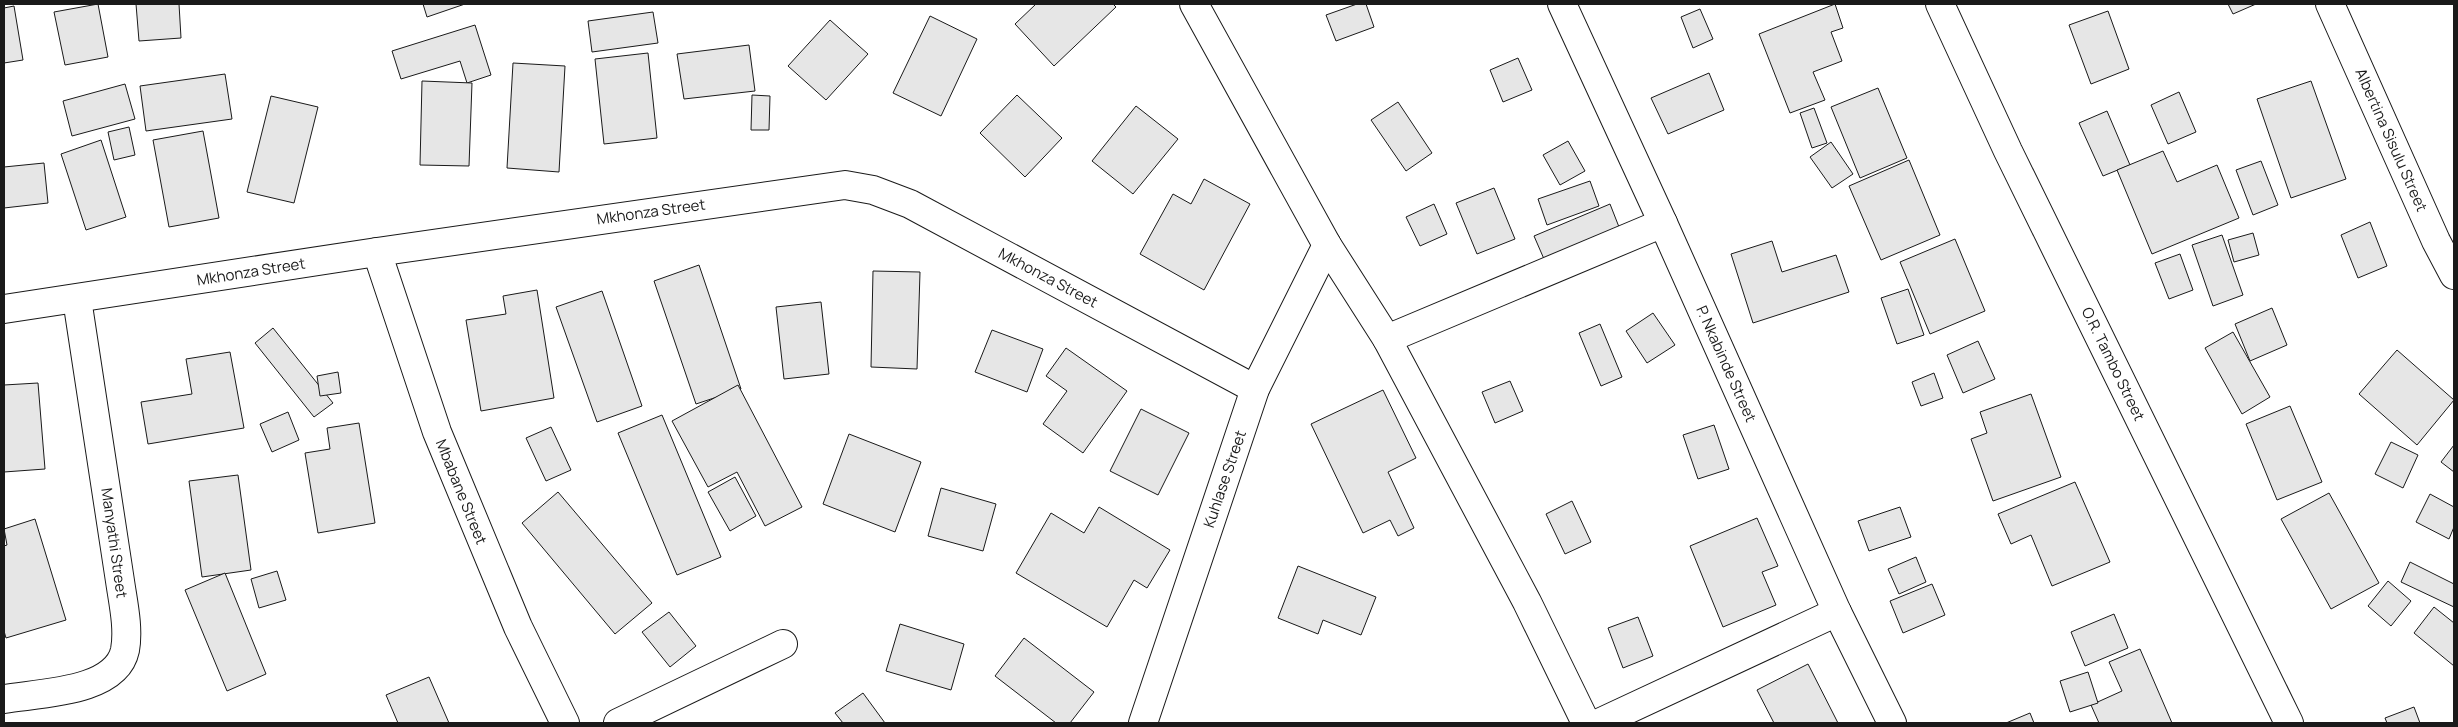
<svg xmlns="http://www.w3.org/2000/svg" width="2458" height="727" font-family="Manrope,sans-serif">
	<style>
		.building { fill: #e6e6e6; stroke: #1a1a1a }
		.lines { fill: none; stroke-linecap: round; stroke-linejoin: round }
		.minor-casing { stroke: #1a1a1a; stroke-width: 30 }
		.tertiary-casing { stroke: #1a1a1a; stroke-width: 30 }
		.minor { stroke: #fff; stroke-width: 28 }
		.tertiary { stroke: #fff; stroke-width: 28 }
		.labels { text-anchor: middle; stroke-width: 4; stroke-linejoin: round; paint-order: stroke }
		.street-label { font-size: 15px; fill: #1a1a1a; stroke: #fff }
	</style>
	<rect width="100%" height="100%" fill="#fff"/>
	<!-- building -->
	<g class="building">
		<path d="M98,4L108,57L65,65L54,12Z"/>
		<path d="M136,4H179L181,38L139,41Z"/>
		<path d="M423,4H465L427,17Z"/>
		<path d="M1036,4H1113L1116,7L1054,66L1015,24Z"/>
		<path d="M1357,4H1366L1374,27L1336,41L1326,15Z"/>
		<path d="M1835,4L1843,28L1831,32L1842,61L1813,72L1825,100L1790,113L1759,34Z"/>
		<path d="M2228,4H2256L2233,14Z"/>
		<path d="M14,6L23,60L4,63V8Z"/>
		<path d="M1700,9L1713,39L1693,48L1681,17Z"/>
		<path d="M2108,11L2129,69L2091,84L2069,25Z"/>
		<path d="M653,12L658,43L592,52L588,21Z"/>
		<path d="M930,16L977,39L941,116L893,93Z"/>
		<path d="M830,20L868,54L826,100L788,66Z"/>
		<path d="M475,25L491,75L467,83L460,61L401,79L392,51Z"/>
		<path d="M749,45L755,91L684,99L677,54Z"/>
		<path d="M648,53L657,138L604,144L595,59Z"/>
		<path d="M1518,58L1532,90L1503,102L1490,70Z"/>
		<path d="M513,63L565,66L559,172L507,168Z"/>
		<path d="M1709,73L1724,110L1668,134L1651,98Z"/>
		<path d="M225,74L232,119L146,131L140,86Z"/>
		<path d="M422,81L472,83L469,166L420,165Z"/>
		<path d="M2311,81L2346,179L2291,198L2257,99Z"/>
		<path d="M125,84L135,119L72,136L63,101Z"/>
		<path d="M1878,88L1907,158L1860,178L1831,107Z"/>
		<path d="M2179,92L2196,132L2168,144L2151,105Z"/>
		<path d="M752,95L770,96L769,130H751Z"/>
		<path d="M1017,95L1062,138L1025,177L980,133Z"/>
		<path d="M271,96L318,107L294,203L247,192Z"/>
		<path d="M1398,102L1432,153L1406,171L1371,120Z"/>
		<path d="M1136,106L1178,139L1133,194L1092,161Z"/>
		<path d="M1814,108L1827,143L1812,148L1800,113Z"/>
		<path d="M2107,111L2130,165L2103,176L2079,123Z"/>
		<path d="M129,127L135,155L114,160L108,132Z"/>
		<path d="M203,131L219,218L169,227L153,140Z"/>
		<path d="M101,140L126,217L86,230L61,154Z"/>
		<path d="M1568,141L1585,171L1560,185L1543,155Z"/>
		<path d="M1831,142L1853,174L1832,188L1810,157Z"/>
		<path d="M2163,151L2177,182L2217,165L2239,218L2152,254L2117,170Z"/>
		<path d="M1909,160L1940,235L1881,260L1849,186Z"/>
		<path d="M2261,161L2278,205L2253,215L2236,170Z"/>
		<path d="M44,163L48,203L4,208V167Z"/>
		<path d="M1204,179L1250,204L1204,290L1140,254L1173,194L1191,204Z"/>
		<path d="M1590,181L1599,206L1547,225L1538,199Z"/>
		<path d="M1494,188L1515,239L1477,254L1456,203Z"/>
		<path d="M1434,204L1447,234L1420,246L1406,217Z"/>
		<path d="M1610,204L1619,227L1544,259L1534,236Z"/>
		<path d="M2370,222L2387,266L2358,278L2341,235Z"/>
		<path d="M2253,233L2259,255L2234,262L2228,240Z"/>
		<path d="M2222,235L2243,295L2213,306L2192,245Z"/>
		<path d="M1955,239L1985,311L1930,334L1900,262Z"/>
		<path d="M1772,241L1782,272L1836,255L1849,292L1753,323L1731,254Z"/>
		<path d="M2180,254L2193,290L2169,299L2155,263Z"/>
		<path d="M699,265L741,389L696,404L654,281Z"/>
		<path d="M873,271L920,272L917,369L871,367Z"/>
		<path d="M1908,289L1924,335L1897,344L1881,298Z"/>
		<path d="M537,290L554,398L481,411L466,320L506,314L503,296Z"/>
		<path d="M602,291L642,406L597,422L556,307Z"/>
		<path d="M821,302L829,374L784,379L776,307Z"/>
		<path d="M2272,308L2287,345L2250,361L2235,324Z"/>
		<path d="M1653,313L1675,345L1647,363L1626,331Z"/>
		<path d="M1600,324L1622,377L1601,386L1579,333Z"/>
		<path d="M273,328L333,403L314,417L255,343Z"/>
		<path d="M992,330L1043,349L1027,392L975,372Z"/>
		<path d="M2233,332L2270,397L2242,414L2205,348Z"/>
		<path d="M1978,341L1995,379L1963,393L1947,355Z"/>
		<path d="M1066,348L1127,391L1083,453L1043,424L1067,391L1046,376Z"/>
		<path d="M2397,350L2454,400L2417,445L2359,394Z"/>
		<path d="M230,352L244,428L148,444L141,402L192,394L186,359Z"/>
		<path d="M338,372L341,393L320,396L317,376Z"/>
		<path d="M1934,373L1943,398L1921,406L1912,382Z"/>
		<path d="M1510,381L1523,411L1495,423L1482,392Z"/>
		<path d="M38,383L45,469L4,472V385Z"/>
		<path d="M738,385L802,507L765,526L737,472L708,487L672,421Z"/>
		<path d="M1383,390L1416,458L1388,472L1414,528L1398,536L1390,520L1363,533L1311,424Z"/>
		<path d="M2031,394L2061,477L1993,501L1971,439L1987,433L1980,412Z"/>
		<path d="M2290,406L2322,482L2277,500L2246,424Z"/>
		<path d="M1141,409L1189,433L1158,495L1110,471Z"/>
		<path d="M288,412L299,440L272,452L260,424Z"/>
		<path d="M662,415L721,557L677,575L618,433Z"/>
		<path d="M359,423L375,523L318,533L305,453L330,449L327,428Z"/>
		<path d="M1714,425L1729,469L1698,479L1683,435Z"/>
		<path d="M551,427L571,470L546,481L526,438Z"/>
		<path d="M849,434L921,462L895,532L823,504Z"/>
		<path d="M2391,442L2418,455L2403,488L2375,474Z"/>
		<path d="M2454,445V472L2441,462Z"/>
		<path d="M238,475L251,570L202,577L189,481Z"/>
		<path d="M735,477L756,516L730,531L708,492Z"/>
		<path d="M2075,482L2110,562L2052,586L2031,535L2011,544L1998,514Z"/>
		<path d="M941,488L996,504L983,551L928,536Z"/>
		<path d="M558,492L652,603L615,634L522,523Z"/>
		<path d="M2329,493L2379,583L2331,609L2281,519Z"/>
		<path d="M2430,494L2454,507V527L2449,539L2416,522Z"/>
		<path d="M1572,501L1591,542L1565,554L1546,514Z"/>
		<path d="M1099,507L1170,550L1147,588L1134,580L1107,627L1016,573L1051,513L1084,533Z"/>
		<path d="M1900,507L1911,537L1869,551L1858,521Z"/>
		<path d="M1757,518L1778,566L1762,572L1776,605L1723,627L1690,546Z"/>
		<path d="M35,519L66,620L6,638L4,631V546L7,545L4,529Z"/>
		<path d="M1916,557L1926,582L1899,594L1888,569Z"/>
		<path d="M2410,562L2454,584V607L2401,582Z"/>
		<path d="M1298,566L1376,597L1361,635L1323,620L1318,634L1278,618Z"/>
		<path d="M277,571L286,600L259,608L251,579Z"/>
		<path d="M225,573L266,674L227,691L185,590Z"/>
		<path d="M2388,581L2411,601L2391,626L2368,606Z"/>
		<path d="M1932,584L1945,615L1903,633L1890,601Z"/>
		<path d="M2434,607L2454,623V666L2414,633Z"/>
		<path d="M669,612L696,646L670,667L642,632Z"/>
		<path d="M2114,614L2128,648L2085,666L2071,632Z"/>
		<path d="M1638,617L1653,656L1623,668L1608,628Z"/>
		<path d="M900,624L964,644L951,690L886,671Z"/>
		<path d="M1024,638L1094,692L1070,723H1056L995,676Z"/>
		<path d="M2140,649L2172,723H2099L2091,705L2122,691L2109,662Z"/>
		<path d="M1808,664L1838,723H1774L1757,690Z"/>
		<path d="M2088,672L2098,703L2070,712L2060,681Z"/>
		<path d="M429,677L449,723H398L386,695Z"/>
		<path d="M863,693L885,723H843L835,713Z"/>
		<path d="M2414,707L2420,723H2387L2385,718Z"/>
		<path d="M2030,713L2034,723H2006Z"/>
	</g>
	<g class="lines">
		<defs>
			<g id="minor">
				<path d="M1194,4L1327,245L1387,339L1527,602L1586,723"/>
				<path d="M1562,4L1663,223L1837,612L1892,723"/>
				<path d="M2330,4L2436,241L2454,275"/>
				<path d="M377,252L437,432L518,627L565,723"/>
				<path d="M4,309L377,252L845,185L873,190L910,204L1255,389"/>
				<path d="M1387,339L1663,223"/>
				<path d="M4,699C38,693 116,693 125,650C129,628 123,602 120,581L77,299"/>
				<path d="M618,723L783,644"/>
				<path d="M1143,723L1255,389L1327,245"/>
				<path d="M1599,723L1837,612"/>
			</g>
			<path id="tertiary" d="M1940,4L2008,151L2289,723"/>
		</defs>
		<!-- minor casing -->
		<use href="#minor" class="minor-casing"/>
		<!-- tertiary casing -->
		<use href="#tertiary" class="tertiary-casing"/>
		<!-- minor -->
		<use href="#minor" class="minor"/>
		<!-- tertiary -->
		<use href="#tertiary" class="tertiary"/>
	</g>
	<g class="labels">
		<!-- street labels -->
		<g class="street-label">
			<text transform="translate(2391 140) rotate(66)" y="5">Albertina Sisulu Street</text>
			<text transform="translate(651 212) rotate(-8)" y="5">Mkhonza Street</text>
			<text transform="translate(251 272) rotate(-9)" y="5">Mkhonza Street</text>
			<text transform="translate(1048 278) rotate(28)" y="5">Mkhonza Street</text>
			<text transform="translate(1726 364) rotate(66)" y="5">P. Nkabinde Street</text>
			<text transform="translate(2113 364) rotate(64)" y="5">O.R. Tambo Street</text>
			<text transform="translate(1225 479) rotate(-71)" y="5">Kuhlase Street</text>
			<text transform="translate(461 492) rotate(68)" y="5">Mbabane Street</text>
			<text transform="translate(114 543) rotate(82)" y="5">Manyathi Street</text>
		</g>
	</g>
	<!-- border -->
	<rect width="2458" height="727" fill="none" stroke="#1a1a1a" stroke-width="10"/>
</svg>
